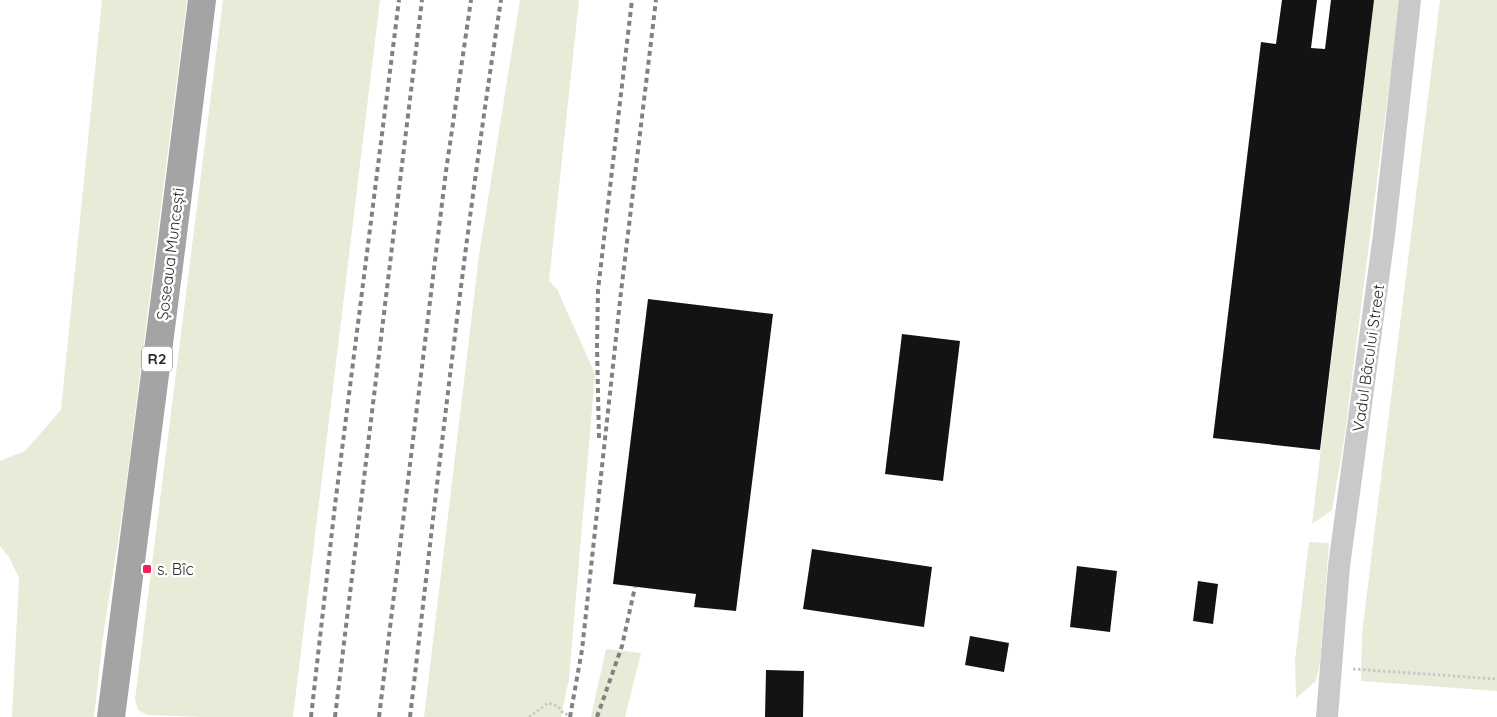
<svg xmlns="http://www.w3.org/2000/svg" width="1497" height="717" font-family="Quicksand,sans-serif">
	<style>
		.green { fill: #e7ecd8 }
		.building { fill: #131313 }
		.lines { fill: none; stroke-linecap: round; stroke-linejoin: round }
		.path { stroke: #c9c9c9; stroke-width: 3; stroke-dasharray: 2.5 2.5; stroke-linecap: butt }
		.minor { stroke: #c9c9c9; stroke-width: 22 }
		.primary { stroke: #a4a4a4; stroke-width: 28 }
		.rail { stroke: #818181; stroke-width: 4; stroke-dasharray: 5 4; stroke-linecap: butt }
		.poi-dot { fill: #f51d5e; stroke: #fff; stroke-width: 2 }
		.labels { text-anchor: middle; stroke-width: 5; stroke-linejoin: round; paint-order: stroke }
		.shield { fill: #fff; stroke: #6b6b6b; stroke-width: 1 }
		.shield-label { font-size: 15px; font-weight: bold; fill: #2c2c2c }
		.street-label { font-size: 16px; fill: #2c2c2c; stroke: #fff }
		.poi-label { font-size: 16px; fill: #2c2c2c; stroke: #fff; text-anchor: start }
	</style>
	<rect width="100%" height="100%" fill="#fff"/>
	<!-- green -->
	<g class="green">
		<path d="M102,0H187L123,509L103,637L94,717H12L19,578L9,557L0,546V461L25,451L61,410Z"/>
		<path d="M223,0H380L293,717H203L147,715L138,710L135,699Z"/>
		<path d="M520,0H579L549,281L557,289L595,374L569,679L561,717H424L479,255Z"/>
		<path d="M1374,0H1400L1344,441L1332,510L1312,524Z"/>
		<path d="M1440,0H1497V691L1361,681L1362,633Z"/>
		<path d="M1309,542L1329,543L1320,662L1316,681L1296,698L1295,660Z"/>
		<path d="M606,649L641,653L625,717H591Z"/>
	</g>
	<!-- building -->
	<g class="building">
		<path d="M1282,0H1317L1311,48L1325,49L1331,0H1374L1320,450L1213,438L1261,42L1276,44Z"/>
		<path d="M648,299L773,314L736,611L694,607L696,594L613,584Z"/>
		<path d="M902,334L960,341L943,481L885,474Z"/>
		<path d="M812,549L932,567L924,627L803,609Z"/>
		<path d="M1077,566L1117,571L1110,632L1070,627Z"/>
		<path d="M1198,581L1218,584L1213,624L1193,621Z"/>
		<path d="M970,636L1009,643L1004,672L965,665Z"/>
		<path d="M766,670L804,671L803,717H765Z"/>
	</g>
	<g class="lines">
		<!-- path -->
		<g class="path">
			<path d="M1353,669L1497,679"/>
			<path d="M529,717L548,703L558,706L563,713L574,717"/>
		</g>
		<!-- minor -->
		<path class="minor" d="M1327,717L1339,566L1384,235L1410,0"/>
		<!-- primary -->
		<path class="primary" d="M111,717L172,242L202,0"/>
		<!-- rail -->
		<g class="rail">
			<path d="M599,438L597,346L598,290L632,0"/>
			<path d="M311,717L335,505L399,0"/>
			<path d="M335,717L422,0"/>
			<path d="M379,717L446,171L471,0"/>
			<path d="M410,717C438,478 464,238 501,0"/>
			<path d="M570,717L582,650L621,292L656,0"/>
			<path d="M597,717L622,646L635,587"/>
		</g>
	</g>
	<!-- markers -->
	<rect class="poi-dot" x="142" y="564" width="10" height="10" rx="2.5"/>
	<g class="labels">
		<!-- shield labels -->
		<rect class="shield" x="142" y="346.5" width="30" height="25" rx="4"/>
		<g class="shield-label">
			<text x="157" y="364">R2</text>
		</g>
		<!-- street labels -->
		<g class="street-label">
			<text transform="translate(170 254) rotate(-83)" y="6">Șoseaua Muncești</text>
			<text transform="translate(1368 358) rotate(-82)" y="6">Vadul Bâcului Street</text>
		</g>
		<!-- poi labels -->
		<g class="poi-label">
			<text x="157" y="575">s. Bîc</text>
		</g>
	</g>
</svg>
